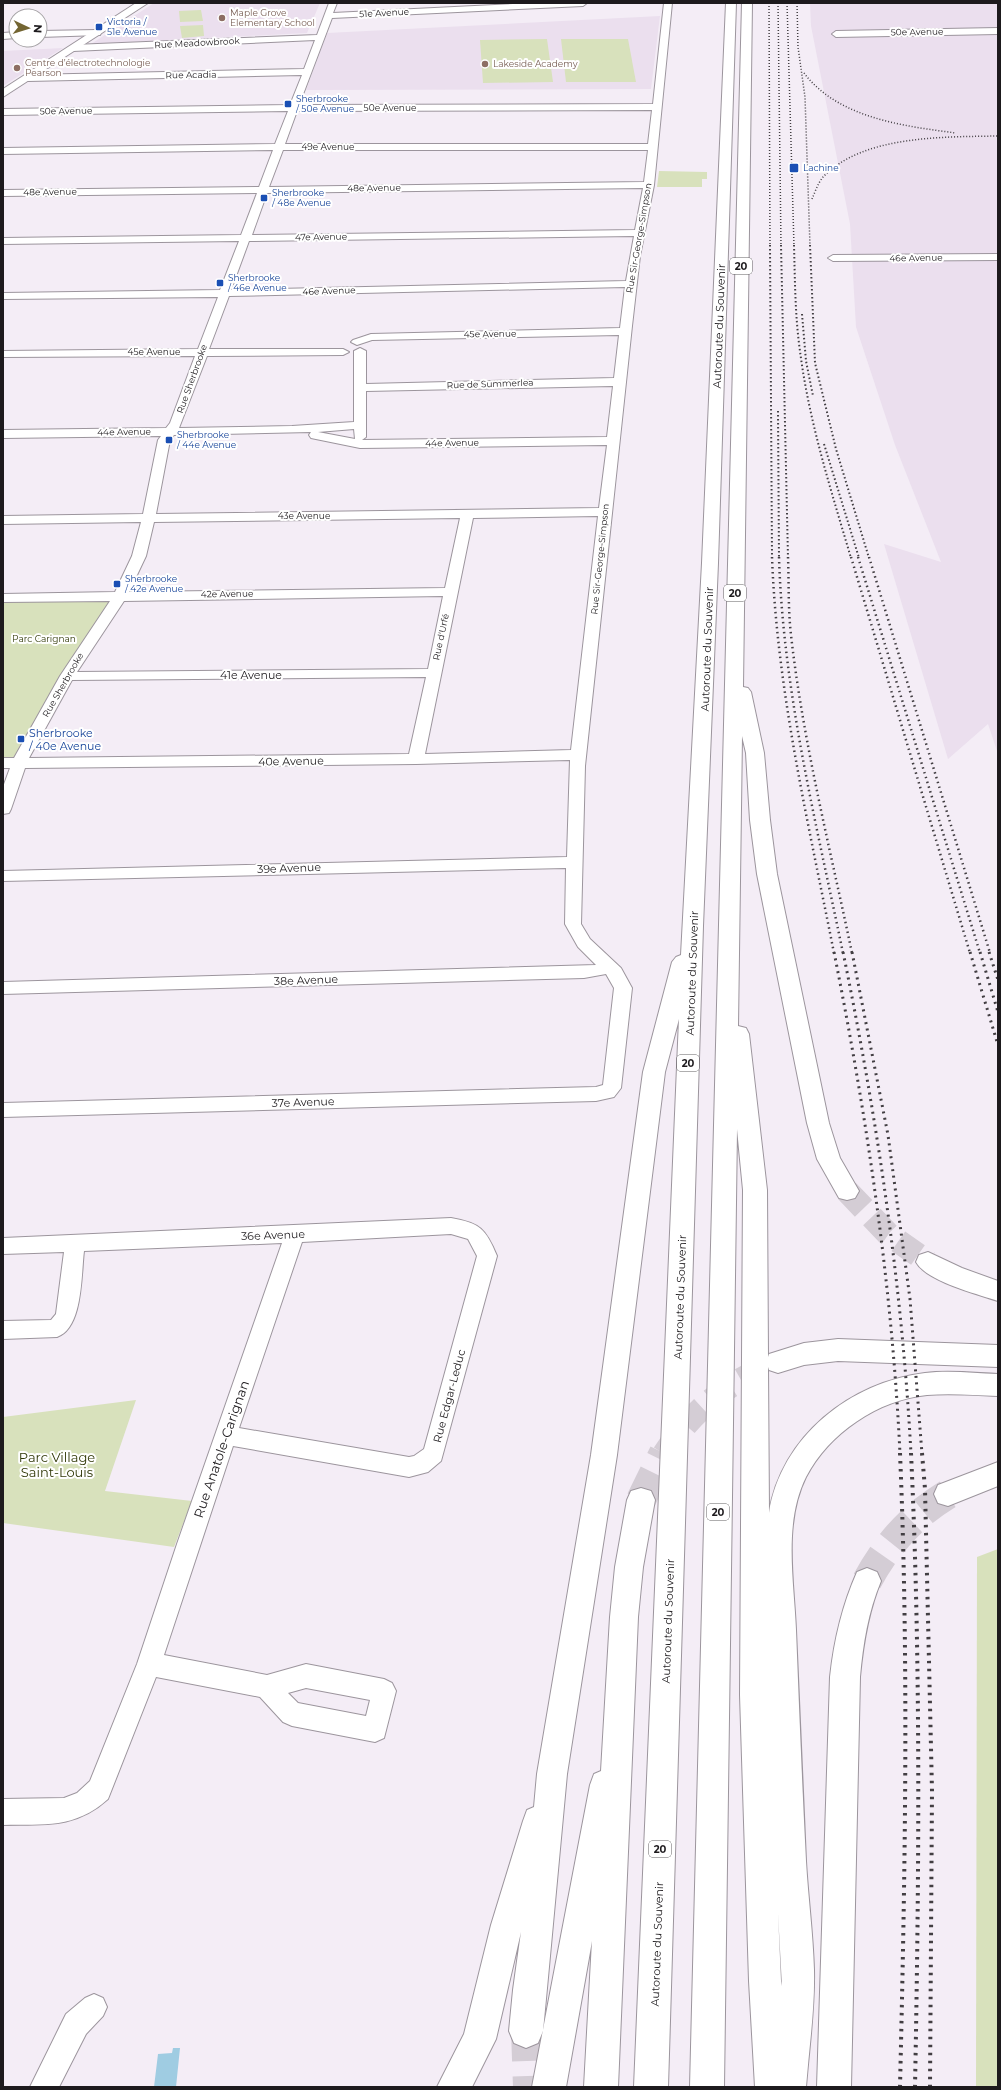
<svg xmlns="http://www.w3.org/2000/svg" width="1001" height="2090" font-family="Montserrat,sans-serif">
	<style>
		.built { fill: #ebdfee }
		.green { fill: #d8e1bc }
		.water { fill: #9fcce2 }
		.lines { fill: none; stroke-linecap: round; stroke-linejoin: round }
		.highway-tunnel-far1 { stroke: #d4cdd5; stroke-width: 24; stroke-dasharray: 24 12; stroke-linecap: butt }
		.highway-tunnel { stroke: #d4cdd5; stroke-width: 30; stroke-dasharray: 30 15; stroke-linecap: butt }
		.minor-casing { stroke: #9c959d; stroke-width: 2 }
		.major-casing { stroke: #9c959d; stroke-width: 2 }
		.highway-casing { stroke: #9c959d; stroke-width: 2 }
		.minor { fill: #fff; fill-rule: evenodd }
		.major { fill: #fff; fill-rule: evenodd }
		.highway { fill: #fff; fill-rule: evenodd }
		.rail-far4 { stroke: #423e42; stroke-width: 1.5; stroke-dasharray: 1 2; stroke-linecap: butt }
		.rail-far3 { stroke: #423e42; stroke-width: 2; stroke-dasharray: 1.5 2.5; stroke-linecap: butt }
		.rail-far2 { stroke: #423e42; stroke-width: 2.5; stroke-dasharray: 1.5 3.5; stroke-linecap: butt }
		.rail-far1 { stroke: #423e42; stroke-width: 3; stroke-dasharray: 2 4.5; stroke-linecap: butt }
		.rail { stroke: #423e42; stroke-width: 4; stroke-dasharray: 2.5 5.5; stroke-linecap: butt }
		.education-dot { fill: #8d6e63; stroke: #fff; stroke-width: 1.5 }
		.transit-dot { fill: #1a4fb4; stroke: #fff; stroke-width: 1.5 }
		.labels { text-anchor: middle; stroke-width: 4; stroke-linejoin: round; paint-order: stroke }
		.far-education-label { font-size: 9px; fill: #785e54; stroke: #fff; text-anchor: start }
		.far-street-label { font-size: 9px; fill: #1d1a1d; stroke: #fff }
		.far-transit-label { font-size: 9px; fill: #164399; stroke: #fff; text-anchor: start }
		.far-park-label { font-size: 9px; fill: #303807; stroke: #fff }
		.shield { fill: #fff; stroke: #615f61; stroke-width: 1 }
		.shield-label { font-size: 10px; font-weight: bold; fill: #1d1a1d }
		.street-label { font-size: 11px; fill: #1d1a1d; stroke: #fff }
		.transit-label { font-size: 11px; fill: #164399; stroke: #fff; text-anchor: start }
		.near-street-label { font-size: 13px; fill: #1d1a1d; stroke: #fff }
		.near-park-label { font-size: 13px; fill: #303807; stroke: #fff }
	</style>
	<rect width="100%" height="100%" fill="#f4edf6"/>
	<!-- built -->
	<g class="built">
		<path d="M154,3H320L307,33L91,44Z"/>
		<path d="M810,3H998V754L988,724L948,759L884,544L941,562L895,445L856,327L850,224L811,26Z"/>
		<path d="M660,16L651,89L306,90L327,33Z"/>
		<path d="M63,48L3,86V51Z"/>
	</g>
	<!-- green -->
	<g class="green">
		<path d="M201,10L203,21L180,22L179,11Z"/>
		<path d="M203,25L204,36L182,38L180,26Z"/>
		<path d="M547,39L553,82L483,83L480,40Z"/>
		<path d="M561,39H628L636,82H566Z"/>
		<path d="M659,171L707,172V179H702V187H657Z"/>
		<path d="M118,596L14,768L3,767V598Z"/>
		<path d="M136,1400L105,1491L192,1501L174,1547L3,1523V1417Z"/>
		<path d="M998,1549V2087H976L977,1557Z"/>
	</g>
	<!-- water -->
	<path class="water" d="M173,2048H180L176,2087H154L158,2054L172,2053Z"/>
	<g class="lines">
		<!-- highway-tunnel-far1 -->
		<g class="highway-tunnel-far1">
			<path d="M847,1191L888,1234L928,1262"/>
			<path d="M664,1454C692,1411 723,1386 770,1365"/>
		</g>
		<!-- highway-tunnel -->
		<g class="highway-tunnel">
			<path d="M641,1500L664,1453"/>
			<path d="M867,1581C887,1544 912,1516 948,1494"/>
			<path d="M526,2031L528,2087"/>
		</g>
		<defs>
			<g id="minor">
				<path d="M329,3H337L333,13L533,3H587L583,6L332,18L299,105L653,104L664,3H672L654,185L640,256L632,326L585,766L581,924L590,939L621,968L632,988L621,1088L614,1097L596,1101L3,1117V1103L596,1087L603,1085L614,988L606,974L584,978L3,994V982L596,965L578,947L565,924L566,868L3,881V871L567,857L570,760L416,764L25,768L11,809L9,813L3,814V787L10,768H3V758H14L60,676L110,601L3,602V594L115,592L132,556L141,522L3,524V516L143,514L158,440L161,436L3,438V430L166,428L170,423L195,356L3,357V351L198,349L218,297L3,299V293L220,290L239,241L3,244V238L241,235L257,193L3,196V190L259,187L273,150L3,154V148L275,144L288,111L3,115V109L290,105L302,75L28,81L23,78L28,75L304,69L315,40L73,51L69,48L73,45L317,35ZM652,110L648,144H285L297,111ZM283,150H648L644,182L269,187ZM643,188L635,230L252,235L267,193ZM634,236L626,281L231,290L249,241ZM625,287L620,328L371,334L353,340L351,342L357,345L372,340L619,335L614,378L366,384V351L360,348L354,351V422L292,426L179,428L207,356L343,355L349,352L343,349H209L229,296ZM613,386L607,437L362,440L366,437V391ZM354,429L355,439L318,432ZM311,432L309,435L311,438L360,448L607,445L599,508L156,514L170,440L174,435ZM598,516L571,750L425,754L473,518ZM460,518L445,588L129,592L146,556L154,522ZM443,596L428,669L77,672L124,601ZM426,677L409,754L29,758L72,680Z"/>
				<path d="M998,28V34L836,37L832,34L836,31Z"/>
				<path d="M97,30L101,33L100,35L40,37V31Z"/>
				<path d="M16,32V38L3,39V33Z"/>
				<path d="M998,254V260L833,261L828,258L833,255Z"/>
				<path d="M451,1218C480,1223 486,1229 497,1256L441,1461L428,1472L409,1477L233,1446L164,1655L267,1675L306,1664L384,1679L392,1683L396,1691L384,1738L375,1742L292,1726L283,1722L260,1697L156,1677L108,1799C75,1829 44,1824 3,1825V1799L64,1798L77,1793L90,1781L137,1664L177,1544L282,1243L84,1251C81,1275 83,1328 57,1337L3,1339V1321L51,1320L56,1314L64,1252L3,1254V1238ZM451,1234L468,1239L477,1256L424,1449L414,1456L409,1457L239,1428L302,1242ZM306,1688L370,1700L366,1716L298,1703L288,1693Z"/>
				<path d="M94,1994L103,1998L107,2007L103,2016L86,2034L59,2087H30L66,2014L85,1998Z"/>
			</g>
			<path id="major" d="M136,3H148L3,97V89Z"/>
			<g id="highway">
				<path d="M726,3H736L718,563L703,926L668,2087H634L679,1019L665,1072L617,1455L567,1774L543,2031L538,2043L526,2048L514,2043L509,2031L513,1990L521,1932L496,2039L472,2087H437L464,2034L491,1925L523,1821L527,1810L534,1807L537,1774L591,1455L643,1072L672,962L676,957L681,955L702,563Z"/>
				<path d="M742,3H752L743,687L748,688L751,692L764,753L770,820L777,874L829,1123L840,1158L859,1191L855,1198L847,1200L839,1198L817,1159L807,1123L757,874L750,820L746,753L742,736L738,1026L746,1028L749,1034L767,1190L768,1357L769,1354L804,1343L838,1339L998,1345V1367L838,1361L804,1365L778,1373L769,1370L768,1367L769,1513C781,1437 850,1382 925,1373C949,1370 974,1373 998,1374V1396C974,1395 950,1393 927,1395C878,1400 829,1433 806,1477C783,1523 794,1581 796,1630C799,1707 802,1784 806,1861C808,1897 813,1933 814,1970C815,2009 809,2048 806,2087H755L749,1981L740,1695L743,1190L737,1129L724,2087H690ZM778,1913L782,1986L781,1981Z"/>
				<path d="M928,1252L962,1268L998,1281V1301C977,1294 926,1281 916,1262L919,1255Z"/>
				<path d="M998,1462V1486L948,1506L938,1503L934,1494L938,1485Z"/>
				<path d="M641,1488L651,1491L655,1500L643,1567L638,1617L618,2087H584L592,1941L566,2087H532L590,1785L594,1774L601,1771L610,1617L615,1567L627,1500L631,1491Z"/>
				<path d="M867,1568L877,1572L881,1581C868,1612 863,1644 860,1677L851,2087H817L830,1677C834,1640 842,1606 857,1572Z"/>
			</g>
		</defs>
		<!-- minor casing -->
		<use href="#minor" class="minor-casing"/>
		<!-- major casing -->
		<use href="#major" class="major-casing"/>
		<!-- highway casing -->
		<use href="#highway" class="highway-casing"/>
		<!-- minor -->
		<use href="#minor" class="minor"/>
		<!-- major -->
		<use href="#major" class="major"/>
		<!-- highway -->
		<use href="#highway" class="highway"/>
		<!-- rail-far4 -->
		<g class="rail-far4">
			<path d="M769,3L770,246"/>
			<path d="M778,3L781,246"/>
			<path d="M787,3L794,246"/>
			<path d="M797,3L798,47L805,97L810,246"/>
			<path d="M804,73C838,118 903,126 956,133"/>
			<path d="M812,199C815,192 818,183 823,177C863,135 944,137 998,136"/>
		</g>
		<!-- rail-far3 -->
		<g class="rail-far3">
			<path d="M770,245L772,558"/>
			<path d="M781,245L788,558"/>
			<path d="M794,245C795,280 795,316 800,351C809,422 831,490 851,558"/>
			<path d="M810,245L815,363L836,449L869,558"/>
			<path d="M802,314L806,361L813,396"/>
			<path d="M778,411L779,558"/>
			<path d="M824,444L859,558"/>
		</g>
		<!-- rail-far2 -->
		<g class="rail-far2">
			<path d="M772,557C777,691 808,821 834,953"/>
			<path d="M779,557C783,691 816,822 843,953"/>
			<path d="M788,557C789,583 788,609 791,635C803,742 830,848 852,953"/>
			<path d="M851,557L970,953"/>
			<path d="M858,557L980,953"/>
			<path d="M869,557L990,953"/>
		</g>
		<!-- rail-far1 -->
		<g class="rail-far1">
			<path d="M834,952C867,1118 892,1285 900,1454"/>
			<path d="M843,952C877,1118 902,1285 911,1454"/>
			<path d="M852,952L888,1135L910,1299L922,1454"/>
			<path d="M970,952L998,1045"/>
			<path d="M980,952L998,1012"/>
			<path d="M989,952L998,980"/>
		</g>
		<!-- rail -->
		<g class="rail">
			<path d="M900,1453C909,1665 905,1876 900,2087"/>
			<path d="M911,1453C921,1664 919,1876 915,2087"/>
			<path d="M922,1453L925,1489L932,1791L930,2087"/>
		</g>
	</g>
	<!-- markers -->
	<g class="education-dot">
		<circle cx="222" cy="18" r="4"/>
		<circle cx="485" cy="64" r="4"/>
		<circle cx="17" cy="68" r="4"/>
	</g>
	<g class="transit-dot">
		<rect x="95" y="23" width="8" height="8" rx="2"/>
		<rect x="284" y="100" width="8" height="8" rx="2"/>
		<rect x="789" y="163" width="10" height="10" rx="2"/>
		<rect x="260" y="194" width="8" height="8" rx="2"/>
		<rect x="216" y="279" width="8" height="8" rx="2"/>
		<rect x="165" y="436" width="8" height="8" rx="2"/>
		<rect x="113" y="580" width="8" height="8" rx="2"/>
		<rect x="17" y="735" width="8" height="8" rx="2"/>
	</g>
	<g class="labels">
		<!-- far-education labels -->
		<g class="far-education-label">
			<text x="230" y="16">Maple Grove<tspan x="230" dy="10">Elementary School</tspan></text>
			<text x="25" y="66">Centre d’électrotechnologie<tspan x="25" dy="10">Pearson</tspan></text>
			<text x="493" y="67">Lakeside Academy</text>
		</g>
		<!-- far-street labels -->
		<g class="far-street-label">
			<text transform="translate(384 13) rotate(-3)" y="3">51e Avenue</text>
			<text transform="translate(917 32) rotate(-1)" y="3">50e Avenue</text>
			<text transform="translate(197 43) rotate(-3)" y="3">Rue Meadowbrook</text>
			<text transform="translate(191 75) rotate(-1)" y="3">Rue Acadia</text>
			<text x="390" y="111">50e Avenue</text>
			<text transform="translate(66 111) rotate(-1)" y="3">50e Avenue</text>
			<text x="328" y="150">49e Avenue</text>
			<text transform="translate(374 188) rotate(-1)" y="3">48e Avenue</text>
			<text transform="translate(50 192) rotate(-1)" y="3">48e Avenue</text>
			<text transform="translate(321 237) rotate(-1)" y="3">47e Avenue</text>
			<text transform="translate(639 238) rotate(-80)" y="3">Rue Sir-George-Simpson</text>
			<text transform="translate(916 258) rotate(-1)" y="3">46e Avenue</text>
			<text transform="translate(329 291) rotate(-2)" y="3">46e Avenue</text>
			<text transform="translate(490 334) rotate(-1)" y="3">45e Avenue</text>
			<text x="154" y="355">45e Avenue</text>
			<text transform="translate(192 379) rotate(-70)" y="3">Rue Sherbrooke</text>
			<text transform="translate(490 384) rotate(-2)" y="3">Rue de Summerlea</text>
			<text transform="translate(124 432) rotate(-1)" y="3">44e Avenue</text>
			<text transform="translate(452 443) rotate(-1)" y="3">44e Avenue</text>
			<text x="304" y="519">43e Avenue</text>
			<text transform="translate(600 559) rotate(-84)" y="3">Rue Sir-George-Simpson</text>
			<text transform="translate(227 594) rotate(-1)" y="3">42e Avenue</text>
			<text transform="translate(441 637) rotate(-78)" y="3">Rue d'Urfé</text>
			<text transform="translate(63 685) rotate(-60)" y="3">Rue Sherbrooke</text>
		</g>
		<!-- far-transit labels -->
		<g class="far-transit-label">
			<text x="107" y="25">Victoria /<tspan x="107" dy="10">51e Avenue</tspan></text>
			<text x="296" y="102">Sherbrooke<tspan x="296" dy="10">/ 50e Avenue</tspan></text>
			<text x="803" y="171">Lachine</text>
			<text x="272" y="196">Sherbrooke<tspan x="272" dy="10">/ 48e Avenue</tspan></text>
			<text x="228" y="281">Sherbrooke<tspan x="228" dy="10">/ 46e Avenue</tspan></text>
			<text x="177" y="438">Sherbrooke<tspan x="177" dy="10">/ 44e Avenue</tspan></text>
			<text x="125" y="582">Sherbrooke<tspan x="125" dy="10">/ 42e Avenue</tspan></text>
		</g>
		<!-- far-park labels -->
		<g class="far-park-label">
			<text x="44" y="642">Parc Carignan</text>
		</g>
		<!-- shield labels -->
		<g class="shield">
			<rect x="730" y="258" width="22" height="16" rx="3"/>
			<rect x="724" y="585" width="22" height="16" rx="3"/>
			<rect x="677" y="1055" width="22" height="16" rx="3"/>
			<rect x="707" y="1504" width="22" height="16" rx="3"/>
			<rect x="649" y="1841" width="22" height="16" rx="3"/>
		</g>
		<g class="shield-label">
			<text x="741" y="270">20</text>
			<text x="735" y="597">20</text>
			<text x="688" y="1067">20</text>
			<text x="718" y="1516">20</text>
			<text x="660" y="1853">20</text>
		</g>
		<!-- street labels -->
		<g class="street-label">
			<text transform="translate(719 326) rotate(-88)" y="4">Autoroute du Souvenir</text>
			<text transform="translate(707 649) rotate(-88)" y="4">Autoroute du Souvenir</text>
			<text x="251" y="679">41e Avenue</text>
			<text transform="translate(291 761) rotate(-1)" y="4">40e Avenue</text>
			<text transform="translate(289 868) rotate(-2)" y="4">39e Avenue</text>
			<text transform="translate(692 973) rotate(-88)" y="4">Autoroute du Souvenir</text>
			<text transform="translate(306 980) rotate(-2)" y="4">38e Avenue</text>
			<text transform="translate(303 1102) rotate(-2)" y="4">37e Avenue</text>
			<text transform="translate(273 1235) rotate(-2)" y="4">36e Avenue</text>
			<text transform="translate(680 1297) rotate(-88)" y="4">Autoroute du Souvenir</text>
			<text transform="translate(449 1396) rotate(-75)" y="4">Rue Edgar-Leduc</text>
			<text transform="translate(668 1621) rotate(-88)" y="4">Autoroute du Souvenir</text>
			<text transform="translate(657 1944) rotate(-88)" y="4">Autoroute du Souvenir</text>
		</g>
		<!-- transit labels -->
		<g class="transit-label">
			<text x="29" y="737">Sherbrooke<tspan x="29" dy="13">/ 40e Avenue</tspan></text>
		</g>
		<!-- near-street labels -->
		<g class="near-street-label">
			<text transform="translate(221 1449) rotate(-71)" y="5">Rue Anatole-Carignan</text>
		</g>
		<!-- near-park labels -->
		<g class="near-park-label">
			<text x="57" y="1462">Parc Village<tspan x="57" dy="15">Saint-Louis</tspan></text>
		</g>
	</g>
	<!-- border -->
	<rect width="1001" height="2090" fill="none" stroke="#1d1a1d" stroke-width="8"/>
	<!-- north arrow -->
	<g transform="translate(28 28) rotate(94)"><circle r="19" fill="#ffffff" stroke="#a5a3a5"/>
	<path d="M0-3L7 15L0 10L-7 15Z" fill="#736532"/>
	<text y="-6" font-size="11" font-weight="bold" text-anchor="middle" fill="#1d1a1d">N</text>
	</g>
</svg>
